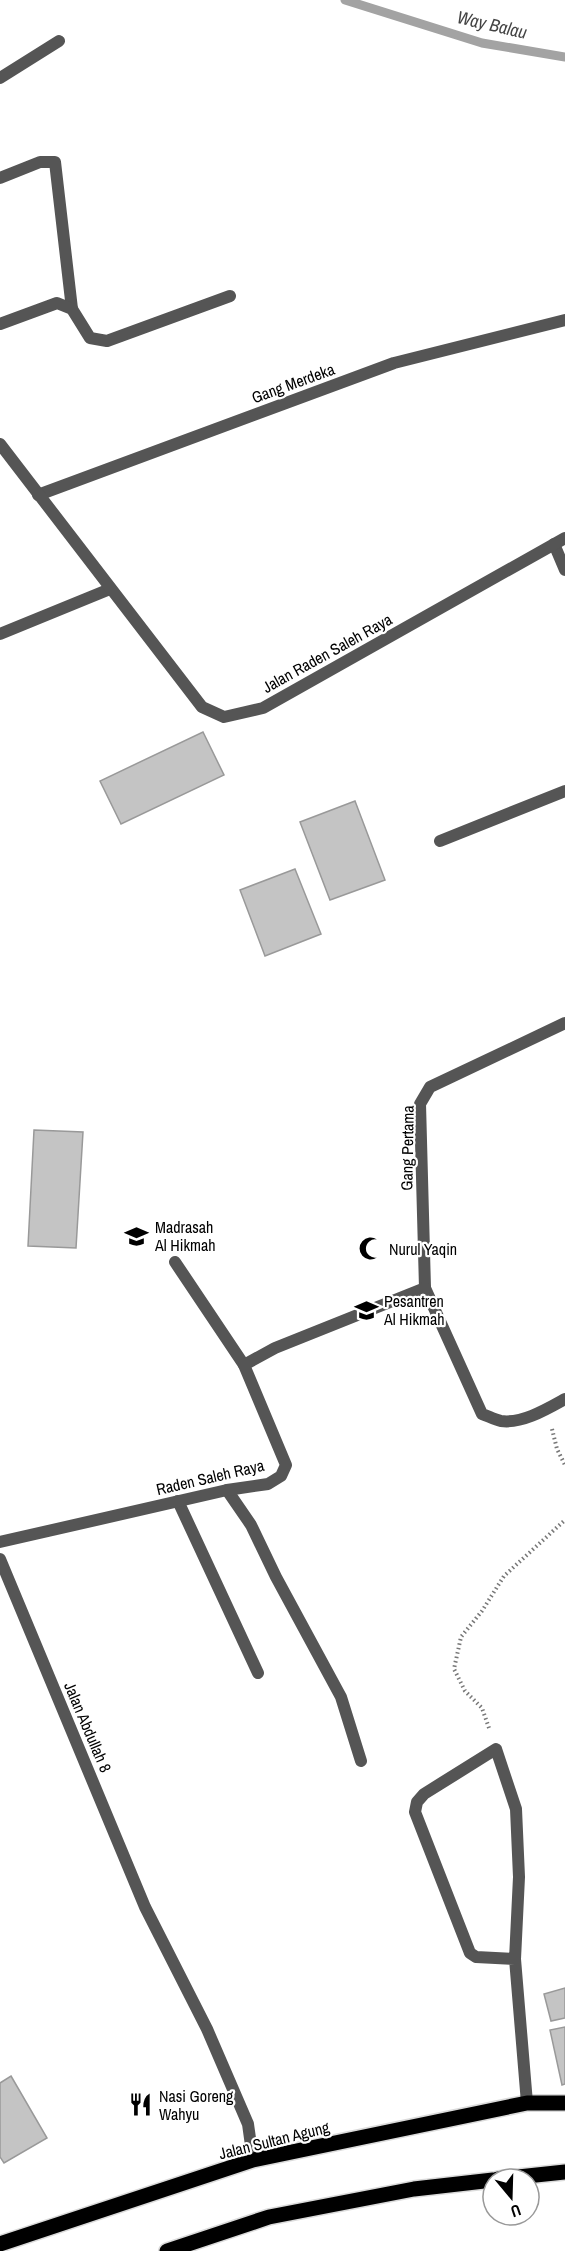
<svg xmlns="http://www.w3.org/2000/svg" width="565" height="2251" font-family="'Archivo Narrow',sans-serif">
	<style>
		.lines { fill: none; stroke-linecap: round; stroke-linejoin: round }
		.stream { stroke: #a3a3a3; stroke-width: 9 }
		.building { fill: #c4c4c4; stroke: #999; stroke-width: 1.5 }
		.primary-casing { stroke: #dbdbdb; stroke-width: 18 }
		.path { stroke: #777; stroke-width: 4; stroke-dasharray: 1.5 3; stroke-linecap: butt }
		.service { stroke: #555; stroke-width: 12 }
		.minor { stroke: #555; stroke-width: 12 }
		.tertiary { stroke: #555; stroke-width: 12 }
		.primary { stroke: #000; stroke-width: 15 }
		.labels { text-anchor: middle; stroke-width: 4.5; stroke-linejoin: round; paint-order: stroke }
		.street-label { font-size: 16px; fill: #000; stroke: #fff }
		.poi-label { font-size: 16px; fill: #000; stroke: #fff; text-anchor: start }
		.water-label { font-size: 18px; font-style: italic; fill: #444; stroke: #fff }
	</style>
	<rect width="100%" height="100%" fill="#fff"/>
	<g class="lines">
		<!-- stream -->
		<path class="stream" d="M345,0L482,43L565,57"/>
	</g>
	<!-- building -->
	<g class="building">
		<path d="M203,732L224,775L121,824L100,781Z"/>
		<path d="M355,801L385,880L330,900L300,822Z"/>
		<path d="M295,869L321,934L265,956L240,890Z"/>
		<path d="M34,1130L83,1132L76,1248L28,1246Z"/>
		<path d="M565,1988V2018L551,2021L544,1994Z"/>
		<path d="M565,2027V2084L562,2085L550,2030Z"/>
		<path d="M11,2076L47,2138L4,2163L0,2157V2083Z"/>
	</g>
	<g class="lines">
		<defs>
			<g id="primary">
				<path d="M498,2179L565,2172"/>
				<path d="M0,2244L253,2160L527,2103H565"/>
				<path d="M167,2251L269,2217L414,2189L493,2180"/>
			</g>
		</defs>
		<!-- primary casing -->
		<use href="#primary" class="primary-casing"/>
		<!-- path -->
		<g class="path">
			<path d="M552,1429L557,1449L565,1465"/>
			<path d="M489,1728L482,1708L465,1691L454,1669L461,1637L482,1611L504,1576L565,1520"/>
		</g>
		<!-- service -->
		<path class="service" d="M178,1501L258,1673"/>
		<!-- minor -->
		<g class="minor">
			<path d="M0,78L59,41"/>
			<path d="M0,178L40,162H55L72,309"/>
			<path d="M0,324L57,303L72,309L90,338L107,341L230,296"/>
			<path d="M38,495L394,363L565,320"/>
			<path d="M554,544L565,570"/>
			<path d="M0,634L110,589"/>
			<path d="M440,841L565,791"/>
			<path d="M565,1023L430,1087L420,1104L425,1288L482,1414C488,1416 495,1420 501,1421C522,1424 547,1409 565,1399"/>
			<path d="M175,1262L244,1365"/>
			<path d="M227,1490L251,1525L276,1577L341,1697L361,1761"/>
			<path d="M0,1542L227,1490L268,1484L281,1476L286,1465L244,1365L275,1348L425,1288"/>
			<path d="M0,1559L145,1907L207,2029L248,2124L253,2160"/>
			<path d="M515,1959L476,1957L470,1953L415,1812L417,1802L424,1794L496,1749L516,1809L519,1877L515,1959L527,2103"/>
		</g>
		<!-- tertiary -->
		<path class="tertiary" d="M0,444L202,707L224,717L263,708L565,538"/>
		<!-- primary -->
		<use href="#primary" class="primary"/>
	</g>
	<!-- icons -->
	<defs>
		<symbol id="school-bare" viewBox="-9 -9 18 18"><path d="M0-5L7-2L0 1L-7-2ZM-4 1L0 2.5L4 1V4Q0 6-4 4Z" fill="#000" stroke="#fff" stroke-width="2.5" paint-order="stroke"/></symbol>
		<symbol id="mosque-bare" viewBox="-9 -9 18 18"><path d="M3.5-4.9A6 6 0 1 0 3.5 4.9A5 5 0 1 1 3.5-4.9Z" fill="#000" stroke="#fff" stroke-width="2.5" paint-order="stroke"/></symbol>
		<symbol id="restaurant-bare" viewBox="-9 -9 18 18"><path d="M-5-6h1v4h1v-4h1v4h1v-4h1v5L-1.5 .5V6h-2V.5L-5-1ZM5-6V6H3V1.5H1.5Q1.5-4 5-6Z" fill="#000" stroke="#fff" stroke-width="2.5" paint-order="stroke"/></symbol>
	</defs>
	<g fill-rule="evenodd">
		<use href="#school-bare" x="120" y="1220" width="33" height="33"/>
		<use href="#mosque-bare" x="354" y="1232" width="33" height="33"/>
		<use href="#school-bare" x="350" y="1294" width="33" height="33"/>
		<use href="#restaurant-bare" x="124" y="2088" width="33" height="33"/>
	</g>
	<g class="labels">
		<!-- street labels -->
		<g class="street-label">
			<text transform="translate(293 383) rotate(-20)" y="6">Gang Merdeka</text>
			<text transform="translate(327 653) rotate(-29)" y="6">Jalan Raden Saleh Raya</text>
			<text transform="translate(407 1148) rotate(-89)" y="6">Gang Pertama</text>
			<text transform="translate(210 1477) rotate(-13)" y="6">Raden Saleh Raya</text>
			<text transform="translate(88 1727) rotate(67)" y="6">Jalan Abdullah 8</text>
			<text transform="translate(274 2140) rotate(-14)" y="6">Jalan Sultan Agung</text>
		</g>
		<!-- poi labels -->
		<g class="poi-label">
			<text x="155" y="1233">Madrasah<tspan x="155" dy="18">Al Hikmah</tspan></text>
			<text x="389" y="1255">Nurul Yaqin</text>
			<text x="384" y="1307">Pesantren<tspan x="384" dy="18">Al Hikmah</tspan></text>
			<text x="159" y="2102">Nasi Goreng<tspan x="159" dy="18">Wahyu</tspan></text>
		</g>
		<!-- water labels -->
		<g class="water-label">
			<text transform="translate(492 25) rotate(13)" y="6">Way Balau</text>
		</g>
	</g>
	<!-- north arrow -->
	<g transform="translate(511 2197) rotate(161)"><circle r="28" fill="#ffffff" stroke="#999999" stroke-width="1.5"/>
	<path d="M0-4.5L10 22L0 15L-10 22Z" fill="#000000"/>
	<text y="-9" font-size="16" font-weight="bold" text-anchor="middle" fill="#000000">U</text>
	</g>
</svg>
